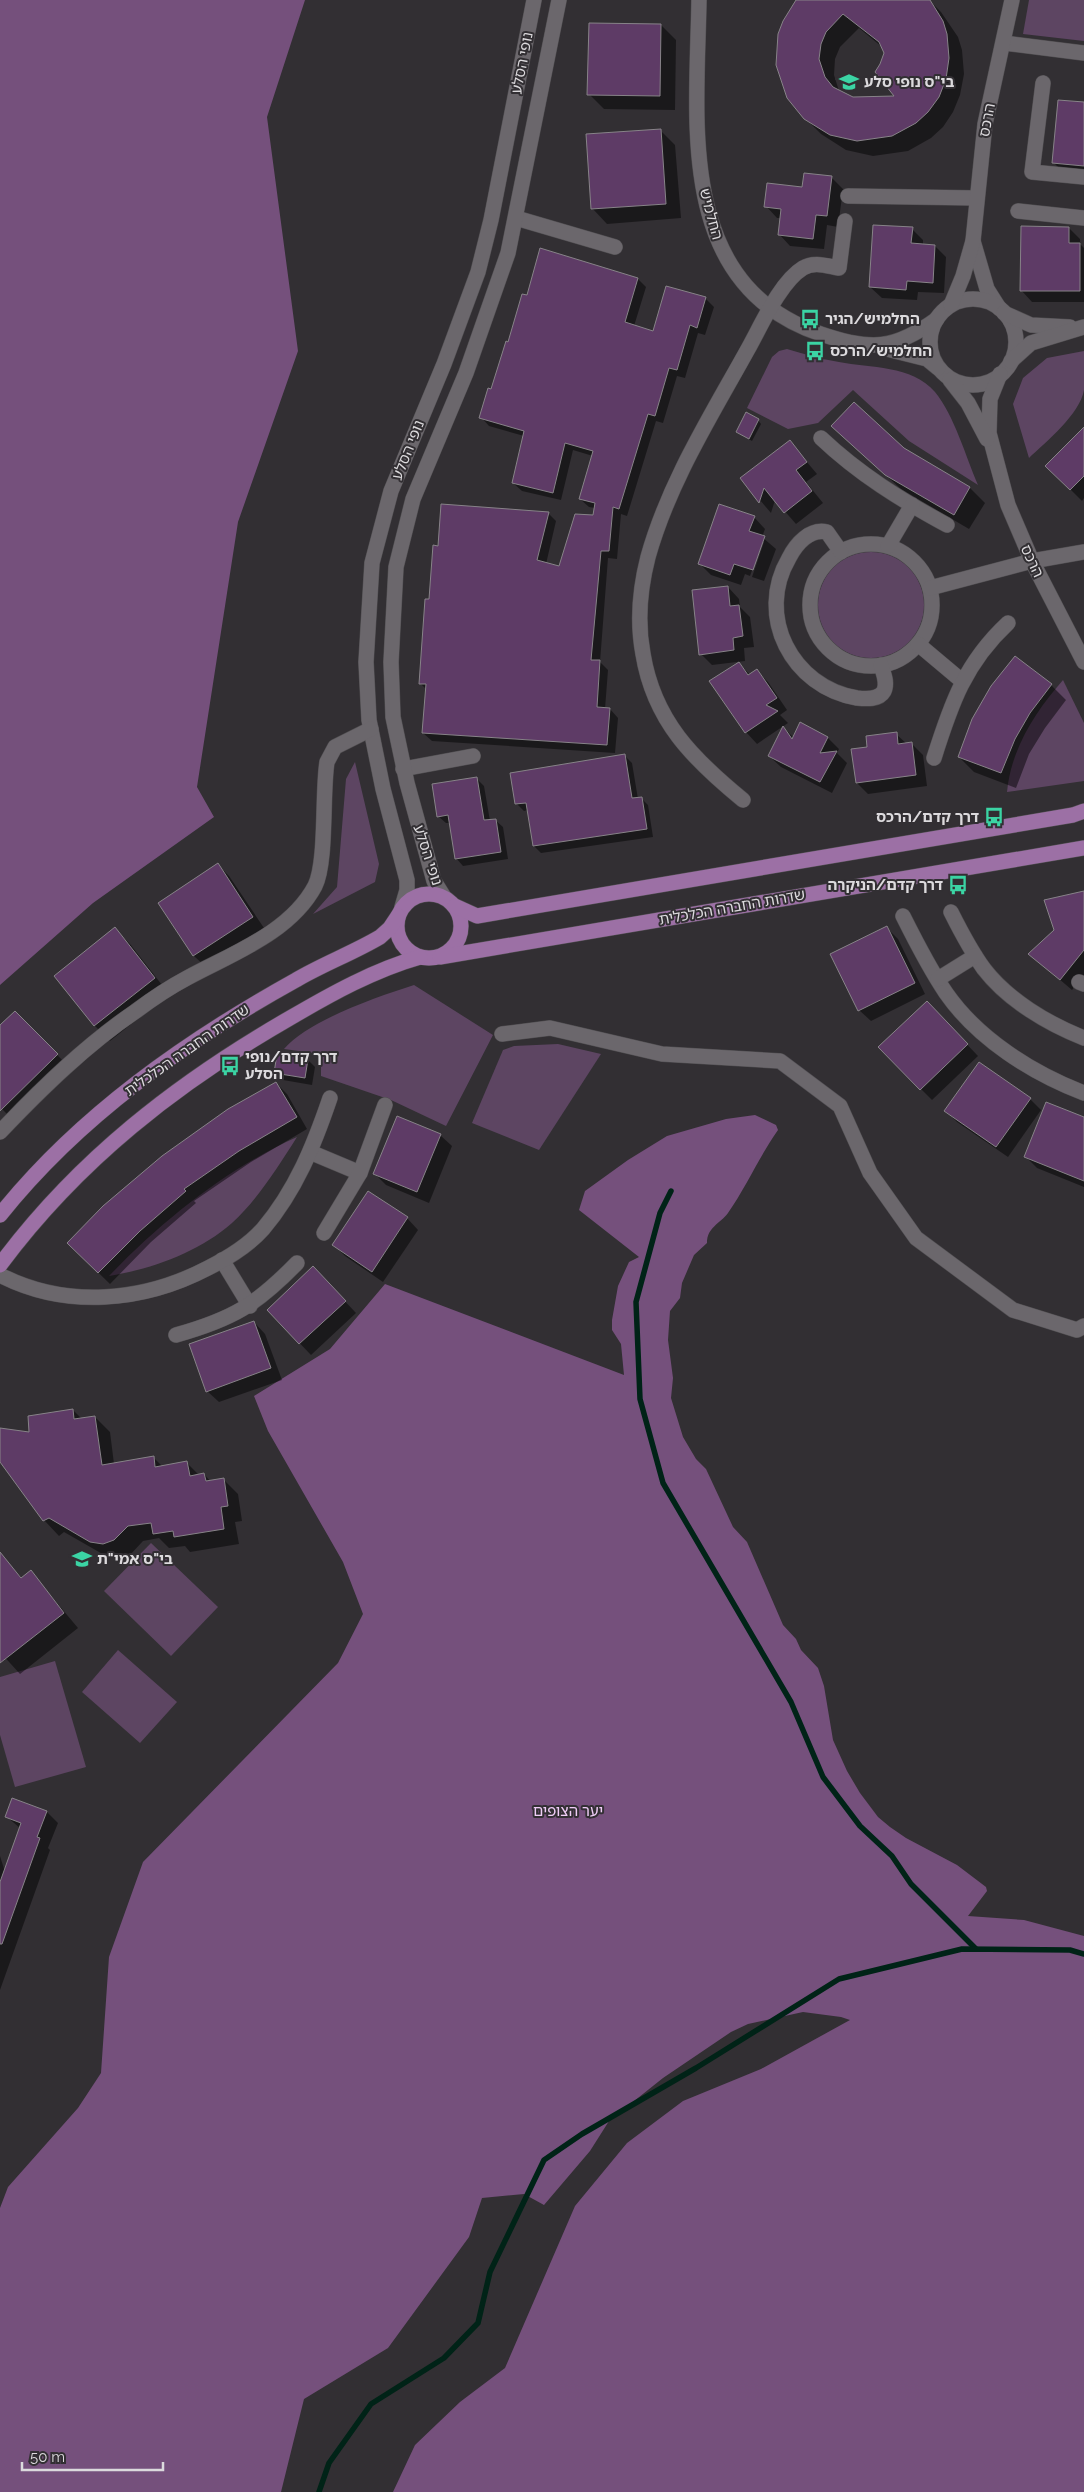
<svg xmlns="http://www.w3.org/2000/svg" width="1084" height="2492" font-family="Raleway,'Noto Sans Hebrew',sans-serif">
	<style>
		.green { fill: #5d4562 }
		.forest { fill: #75507c }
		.shadow { fill: #0007; fill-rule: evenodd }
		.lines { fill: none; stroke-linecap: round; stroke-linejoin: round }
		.stream { stroke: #002317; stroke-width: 5.5 }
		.building { fill: #5e3b66; stroke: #878388; fill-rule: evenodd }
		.minor-casing { stroke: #504e51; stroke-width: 16 }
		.major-casing { stroke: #504e51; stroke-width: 16 }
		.minor { stroke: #6b676c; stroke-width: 15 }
		.major { stroke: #9c70a5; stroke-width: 15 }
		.labels { text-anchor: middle; stroke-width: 4; stroke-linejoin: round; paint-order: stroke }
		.street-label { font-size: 15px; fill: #dcdadd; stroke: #322f33 }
		.poi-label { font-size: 15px; font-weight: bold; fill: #dcdadd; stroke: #322f33; text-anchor: start }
		.park-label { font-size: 15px; fill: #f0cdf7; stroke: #322f33 }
	</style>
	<rect width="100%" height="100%" fill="#322f33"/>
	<!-- green -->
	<g class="green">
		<path d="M1029,0H1084V41L1023,34Z"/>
		<path d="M787,349C804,354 821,359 839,362C870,368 912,365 935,392C954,415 966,457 978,485L909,441L853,390L818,423L788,429L747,408L772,357L779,351Z"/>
		<path d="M1084,351C1084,363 1084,377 1084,390C1080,414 1046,442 1029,458L1013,404L1023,378L1047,358Z"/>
		<circle cx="871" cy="605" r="53"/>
		<path d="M1063,680L1084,723V781L1007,792C1011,749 1035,712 1063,680Z"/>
		<path d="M355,762L379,864L375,882L313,914L337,887L346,779Z"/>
		<path d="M414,985L493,1035L446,1126L391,1100L321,1076V1054L284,1049C309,1020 377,997 414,985Z"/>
		<path d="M558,1044L601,1054L539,1150L472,1123L503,1050L514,1046Z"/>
		<path d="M297,1137C278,1167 258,1199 232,1223C199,1252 152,1269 109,1276C163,1220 226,1169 297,1137Z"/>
		<path d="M151,1543L218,1607L171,1656L104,1591Z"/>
		<path d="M118,1650L177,1702L140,1743L82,1692Z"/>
		<path d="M55,1661L86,1767L15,1787L0,1735V1677Z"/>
	</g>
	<!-- forest -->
	<g class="forest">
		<path d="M0,0H305L267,117L298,351L238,522L197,787L214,817L93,903L0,985Z"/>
		<path d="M755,1115L776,1125L778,1130C759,1157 746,1187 728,1213C720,1224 707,1227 707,1243L694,1255L682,1283L680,1298L670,1311L668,1340L673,1378L671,1398L683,1437L696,1459L706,1469L733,1527L747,1542L783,1625L796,1639L801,1650L818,1668L824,1686L833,1740L847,1771L860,1793L878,1817L890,1827L906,1838L957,1865L986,1887L987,1891L968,1916L1024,1920L1084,1936V2492H393L415,2445L460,2402L505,2368L575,2206L627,2143L683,2101L761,2069L850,2020L841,2017L803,2012L748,2024L731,2032L663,2078L609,2121L590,2151L544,2205L524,2194L482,2198L469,2237L388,2348L304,2399L281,2492H0V2208L8,2187L78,2108L101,2073L109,1957L143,1862L338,1663L363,1614L343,1562L268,1431L254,1396L330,1349L385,1284L624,1375L621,1344L612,1330V1320L618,1286L629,1262L639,1257L579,1210L585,1191L628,1160L667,1136L726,1119Z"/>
	</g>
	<!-- shadow -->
	<g class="shadow">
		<path d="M798,0H929L941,12L958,37L962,50L964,74L960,95L953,112L943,127L931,138L908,151L873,156L846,150L821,134L805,118ZM859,28L882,47L885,52L881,65L896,97L853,98L839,91L834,75L835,59L840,47Z"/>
		<path d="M661,25L676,40L675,110L604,109L589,94Z"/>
		<path d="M1084,103V179L1069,178L1054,163Z"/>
		<path d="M660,130L675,145L681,218L607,224L592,208Z"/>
		<path d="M831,177L843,189L838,227L827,225L824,249L790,246L779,234L781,218H777L766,206Z"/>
		<path d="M1069,228L1080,239V244L1084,248V302H1032L1021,290Z"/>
		<path d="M912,229L923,240V245L935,246L946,257L944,293L918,292L917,300L882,298L870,287Z"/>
		<path d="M638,279L646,287L634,326L654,332L705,298L714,307L705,335L698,333L685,378L677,376L663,423L656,421L627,516L621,514L617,559L608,558L600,662L608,670L605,709H610L618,718L615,753L432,741L423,733L427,690L420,683L439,547L548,513L556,521L546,564L560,567L594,517L595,508L589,507L580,499L593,456L573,450L561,500L522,491L513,483L524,436L489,426L481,417L527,297Z"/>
		<path d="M758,420L761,424L752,441L737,432Z"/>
		<path d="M1084,428V498L1082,501L1047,466Z"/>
		<path d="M848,441L904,449L970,488L985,503L969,529L901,489Z"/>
		<path d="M790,442L817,474L806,482L823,503L796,524L775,500L771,513L742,479Z"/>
		<path d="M754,517L765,529L762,537L776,549L764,581L752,577L764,542H762L750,576L745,574L741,585L711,575L700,564Z"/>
		<path d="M728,587L739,599L740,607L750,617L754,647L744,648L745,661L712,665L701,654Z"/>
		<path d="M1016,657L1051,685L1066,700L1045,728L1029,754L1016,788L974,772L959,757Z"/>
		<path d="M739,663L750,675L757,671L768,682L787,710L780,715L788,723L757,744L746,732Z"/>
		<path d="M801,724L828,738L839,749L837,753L847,763L832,793L781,767L769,756L784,728L794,738Z"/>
		<path d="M896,734L907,744H912L923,755L927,786L868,794L857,783L868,748Z"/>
		<path d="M625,756L632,763L638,799L641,798L648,805L653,837L541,853L534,846L528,810L524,811L517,804Z"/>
		<path d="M477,779L484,786L490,821L495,820L503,827L508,859L463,866L456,858L450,823H446L438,816Z"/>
		<path d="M218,865L229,876L264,928L206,967L194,956L159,903Z"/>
		<path d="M1084,892V975L1072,990L1030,954L1056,930Z"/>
		<path d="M887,928L898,939L925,994L871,1021L859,1010Z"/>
		<path d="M115,929L130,944L169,994L110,1041L95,1026L55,976Z"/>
		<path d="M15,1012L72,1070L17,1124L0,1107V1027Z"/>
		<path d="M938,1014L978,1056L932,1100L921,1089Z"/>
		<path d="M308,1060L315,1067L312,1085L283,1080L275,1073Z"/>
		<path d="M276,1083L287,1094L307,1129L251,1162L194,1201L196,1203L151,1242L110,1284L68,1243Z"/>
		<path d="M1030,1099L1041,1110L1008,1157L957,1122L946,1111Z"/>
		<path d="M1084,1118V1187L1037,1168L1026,1157Z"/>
		<path d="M440,1135L452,1146L429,1203L386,1185L375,1174Z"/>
		<path d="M368,1193L407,1218L418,1230L383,1282L345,1256L334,1245Z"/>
		<path d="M324,1279L356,1313L311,1355L268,1310Z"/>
		<path d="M254,1322L265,1334L282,1380L219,1402L207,1391Z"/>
		<path d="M73,1410L82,1419L95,1417L110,1432L114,1464L153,1457L163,1467L187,1463L199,1475L204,1474L211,1482L223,1479L238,1494L242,1521L235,1522L239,1544L190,1552L185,1546L169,1548L159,1538L143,1541L130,1555L119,1559L106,1556L64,1532L59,1536L44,1520L0,1460V1431L30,1433Z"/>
		<path d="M6,1561L22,1578L31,1572L78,1628L20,1674L0,1652V1566Z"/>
		<path d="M13,1799L47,1812L58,1823L48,1848L50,1850L0,1990V1856L5,1872L21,1829L6,1816Z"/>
	</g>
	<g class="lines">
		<!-- stream -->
		<g class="stream">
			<path d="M671,1191L660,1213L636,1302L640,1399L663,1483L791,1702L823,1777L860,1826L892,1856L911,1884L976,1949"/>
			<path d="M319,2492L329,2463L371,2404L444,2358L478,2323L490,2272L544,2160L582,2134L696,2068L839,1979L962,1949L1070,1950L1084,1954"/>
		</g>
	</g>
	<!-- building -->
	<g class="building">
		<path d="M796,0H930L943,21L947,34L949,58L946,79L939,97L928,112L916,123L892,136L857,141L830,135L804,119L787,98L776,65L778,34L783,21ZM843,14L879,42L884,53L880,64L875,72L894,96L853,97L833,87L825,77L819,59L821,44L826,32Z"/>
		<path d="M589,23L661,24L660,96L587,95Z"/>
		<path d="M1058,100L1084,102V166L1052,163Z"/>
		<path d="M661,129L666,204L591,209L586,134Z"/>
		<path d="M804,173L832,176L827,216L816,215L813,239L778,235L781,209L764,207L767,183L802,187Z"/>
		<path d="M873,225L913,227L911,243L935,245L933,283L907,281L906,290L869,287Z"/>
		<path d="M1021,226L1069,227V243H1080V291H1020Z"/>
		<path d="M540,248L638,278L625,322L653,331L666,286L706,297L697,328L690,325L677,370L669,368L655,416L648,414L619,509L613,507L609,551H601L591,660H600L597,707L610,708L607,745L422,733L426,684H419L425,599H429L433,545L438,546L441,504L549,512L537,560L559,566L575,514L593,515L595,503L579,499L593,451L565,443L553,493L512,483L524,431L479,418L488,388L491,389L506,341L508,342L522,294L527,295Z"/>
		<path d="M854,402L904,448L970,487L954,515L885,475L831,426Z"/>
		<path d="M746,412L759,419L749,439L736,432Z"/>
		<path d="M1084,427V476L1070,490L1045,466Z"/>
		<path d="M790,440L807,462L796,470L812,491L784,513L764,488L759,503L740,478Z"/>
		<path d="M719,504L755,516L749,531L765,536L753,570L734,564L730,575L698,564Z"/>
		<path d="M728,586L730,606L739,605L743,636L733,638L734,650L699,655L692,590Z"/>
		<path d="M1015,656L1052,684L1030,713L1015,739L1001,773L958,757L972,719L991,686Z"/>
		<path d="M739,662L748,675L757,669L777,698L766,705L778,711L745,733L709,681Z"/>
		<path d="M800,722L828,737L820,753L837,751L820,782L768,756L783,726L792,739Z"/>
		<path d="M897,732L898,744L912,742L916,775L856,783L851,749L867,747L866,736Z"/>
		<path d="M625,754L632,798L642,797L647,829L533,846L526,803L515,804L510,773Z"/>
		<path d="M477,777L484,820L496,819L501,852L455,859L448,815L437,817L432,784Z"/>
		<path d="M218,863L253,917L193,956L158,903Z"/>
		<path d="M1084,891V950L1060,980L1028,954L1054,930L1044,900Z"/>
		<path d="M887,926L915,983L858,1011L830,954Z"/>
		<path d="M115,927L155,978L94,1026L54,976Z"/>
		<path d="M927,1001L968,1044L920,1090L878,1047Z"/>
		<path d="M15,1011L58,1054L0,1111V1025Z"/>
		<path d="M277,1054L308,1059L305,1078L274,1073Z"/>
		<path d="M979,1062L1031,1098L996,1147L944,1111Z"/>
		<path d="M276,1082L297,1117L239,1151L184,1189L186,1191L140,1231L98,1273L67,1243L103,1206L162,1156L228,1109Z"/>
		<path d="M1046,1102L1084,1117V1181L1024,1157Z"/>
		<path d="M397,1116L441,1134L417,1192L373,1174Z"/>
		<path d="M368,1191L408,1217L372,1272L332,1245Z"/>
		<path d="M313,1266L346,1301L299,1344L267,1310Z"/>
		<path d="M254,1321L271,1368L206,1392L189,1344Z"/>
		<path d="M73,1409L74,1419L95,1416L102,1465L154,1456L155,1467L187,1461L190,1476L204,1473L206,1481L224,1478L228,1506L221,1507L224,1529L174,1537L173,1531L153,1534L151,1523L128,1526L114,1540L103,1544L90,1542L49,1518L43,1521L0,1462V1428L29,1432L28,1416Z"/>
		<path d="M0,1552L21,1578L31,1570L64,1613L0,1663Z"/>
		<path d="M12,1798L47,1811L37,1837L40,1838L2,1944H0V1882L21,1823L5,1817Z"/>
	</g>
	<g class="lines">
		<defs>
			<g id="minor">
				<path d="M699,0C697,123 675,285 821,334C871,351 894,350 937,319"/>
				<path d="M1004,43L1084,53"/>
				<path d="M1043,83L1032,172L1084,177"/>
				<path d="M848,196L977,198"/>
				<path d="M1018,211L1084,218"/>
				<path d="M516,218L615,247"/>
				<path d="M973,241L987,289L999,308"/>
				<circle cx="973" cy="342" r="43"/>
				<path d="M951,305L963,276L973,241L985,124L1012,0"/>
				<path d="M1004,313L1031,325L1070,327"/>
				<path d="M883,348L927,359L938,368"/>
				<path d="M1011,361L1031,343L1084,327"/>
				<path d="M1000,374L990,399L989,433L1008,505L1032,561L1084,662"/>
				<path d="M950,380L968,403L987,439"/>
				<path d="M821,438C859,474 901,500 947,525"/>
				<circle cx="871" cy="605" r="61"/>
				<path d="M888,546L912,505"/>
				<path d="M841,552L827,532C810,528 796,544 789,558C755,616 792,687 857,698C866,699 879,700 884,691C888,682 883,673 881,665"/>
				<path d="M930,588L1032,561L1084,552"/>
				<path d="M918,644L962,681"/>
				<path d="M934,758C951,704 965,663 1008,623"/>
				<path d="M403,769L473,756"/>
				<path d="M743,800C693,759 654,721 643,654C637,622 640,588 648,557C669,482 711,416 748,349C761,326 780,282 803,268C814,261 827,266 839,268L845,221"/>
				<path d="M444,897L434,881L407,783L393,717L391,662L396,567L413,499L466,373L508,253L559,0"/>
				<path d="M402,907L407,890V880L383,789L369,720L366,662L372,563L391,491L444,364L478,272L491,220L534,0"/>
				<path d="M951,912C961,932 971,951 984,969C1008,1000 1048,1024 1084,1038"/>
				<path d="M903,916C916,942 929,968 946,993C978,1039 1032,1073 1084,1093"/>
				<path d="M938,979L975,956"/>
				<path d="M1079,982L1084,984"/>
				<path d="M502,1034L550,1028L662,1054L780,1061L840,1106L870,1173L916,1238L1013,1310L1077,1330L1084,1326"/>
				<path d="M0,1132C42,1088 86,1045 136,1011C152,999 170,987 187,978C231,954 290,933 315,886C327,862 322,792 327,762L335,747L371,729"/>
				<path d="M310,1152L360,1173"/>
				<path d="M324,1233L360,1173L385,1105"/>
				<path d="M222,1260L250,1306"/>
				<path d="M0,1275C66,1309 143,1302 208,1268C228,1258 248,1246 263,1229C296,1190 314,1145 330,1098"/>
				<path d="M176,1335C233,1319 256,1305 297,1263"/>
			</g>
			<g id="major">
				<circle cx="429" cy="926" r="32"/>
				<path d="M455,906L477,916L1073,815L1084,811"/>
				<path d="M440,957L1084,848"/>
				<path d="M0,1215C79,1116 186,1041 296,980C323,964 353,953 380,937L390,928L398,916"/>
				<path d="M0,1265C78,1160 177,1083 290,1018C331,994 374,970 420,957"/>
			</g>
		</defs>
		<!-- minor casing -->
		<use href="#minor" class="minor-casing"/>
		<!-- major casing -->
		<use href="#major" class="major-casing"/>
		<!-- minor -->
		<use href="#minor" class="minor"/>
		<!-- major -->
		<use href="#major" class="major"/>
	</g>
	<!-- icons -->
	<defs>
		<symbol id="school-bare" viewBox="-9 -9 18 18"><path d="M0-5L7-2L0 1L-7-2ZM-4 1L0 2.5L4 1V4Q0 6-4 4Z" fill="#3bd4a4" stroke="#322f33" stroke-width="2.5" paint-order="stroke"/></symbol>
		<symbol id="bus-bare" viewBox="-9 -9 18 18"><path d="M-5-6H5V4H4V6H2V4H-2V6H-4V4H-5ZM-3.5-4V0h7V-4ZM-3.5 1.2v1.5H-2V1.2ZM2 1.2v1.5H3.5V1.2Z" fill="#3bd4a4" stroke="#322f33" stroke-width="2.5" paint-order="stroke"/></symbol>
	</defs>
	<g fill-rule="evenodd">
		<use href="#school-bare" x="835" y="68" width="28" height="28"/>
		<use href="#bus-bare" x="796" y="305" width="28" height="28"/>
		<use href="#bus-bare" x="801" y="337" width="28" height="28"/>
		<use href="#bus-bare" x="980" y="803" width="28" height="28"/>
		<use href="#bus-bare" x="944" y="871" width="28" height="28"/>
		<use href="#bus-bare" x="216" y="1052" width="28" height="28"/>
		<use href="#school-bare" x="68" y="1545" width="28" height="28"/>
	</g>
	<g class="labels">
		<!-- street labels -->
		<g class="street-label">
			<text transform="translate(522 63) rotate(-79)" y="5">נופי הסלע</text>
			<text transform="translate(987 120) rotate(-79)" y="5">הרכס</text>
			<text transform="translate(711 214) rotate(75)" y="5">החלמיש</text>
			<text transform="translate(408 450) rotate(-68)" y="5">נופי הסלע</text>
			<text transform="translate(1032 561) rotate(65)" y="5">הרכס</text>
			<text transform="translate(428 855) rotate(72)" y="5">נופי הסלע</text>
			<text transform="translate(732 907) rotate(-10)" y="5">שדרות החברה הכלכלית</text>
			<text transform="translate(187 1050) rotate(-35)" y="5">שדרות החברה הכלכלית</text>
		</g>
		<!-- poi labels -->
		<g class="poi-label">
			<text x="864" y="87">בי"ס נופי סלע</text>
			<text x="825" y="324">החלמיש/הגיר</text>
			<text x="830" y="356">החלמיש/הרכס</text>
			<text x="979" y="822" text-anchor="end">דרך קדם/הרכס</text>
			<text x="943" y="890" text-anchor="end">דרך קדם/הניקרה</text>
			<text x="245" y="1062">דרך קדם/נופי<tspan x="245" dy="17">הסלע</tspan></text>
			<text x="97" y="1564">בי"ס אמי"ת</text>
		</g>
		<!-- park labels -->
		<g class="park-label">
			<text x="568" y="1816">יער הצופים</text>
		</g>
	</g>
	<!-- scale -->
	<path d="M22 2462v8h141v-8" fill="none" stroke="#dcdadd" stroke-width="2.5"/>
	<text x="30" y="2462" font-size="15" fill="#dcdadd" stroke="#322f33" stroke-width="4" paint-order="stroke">50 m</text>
</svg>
